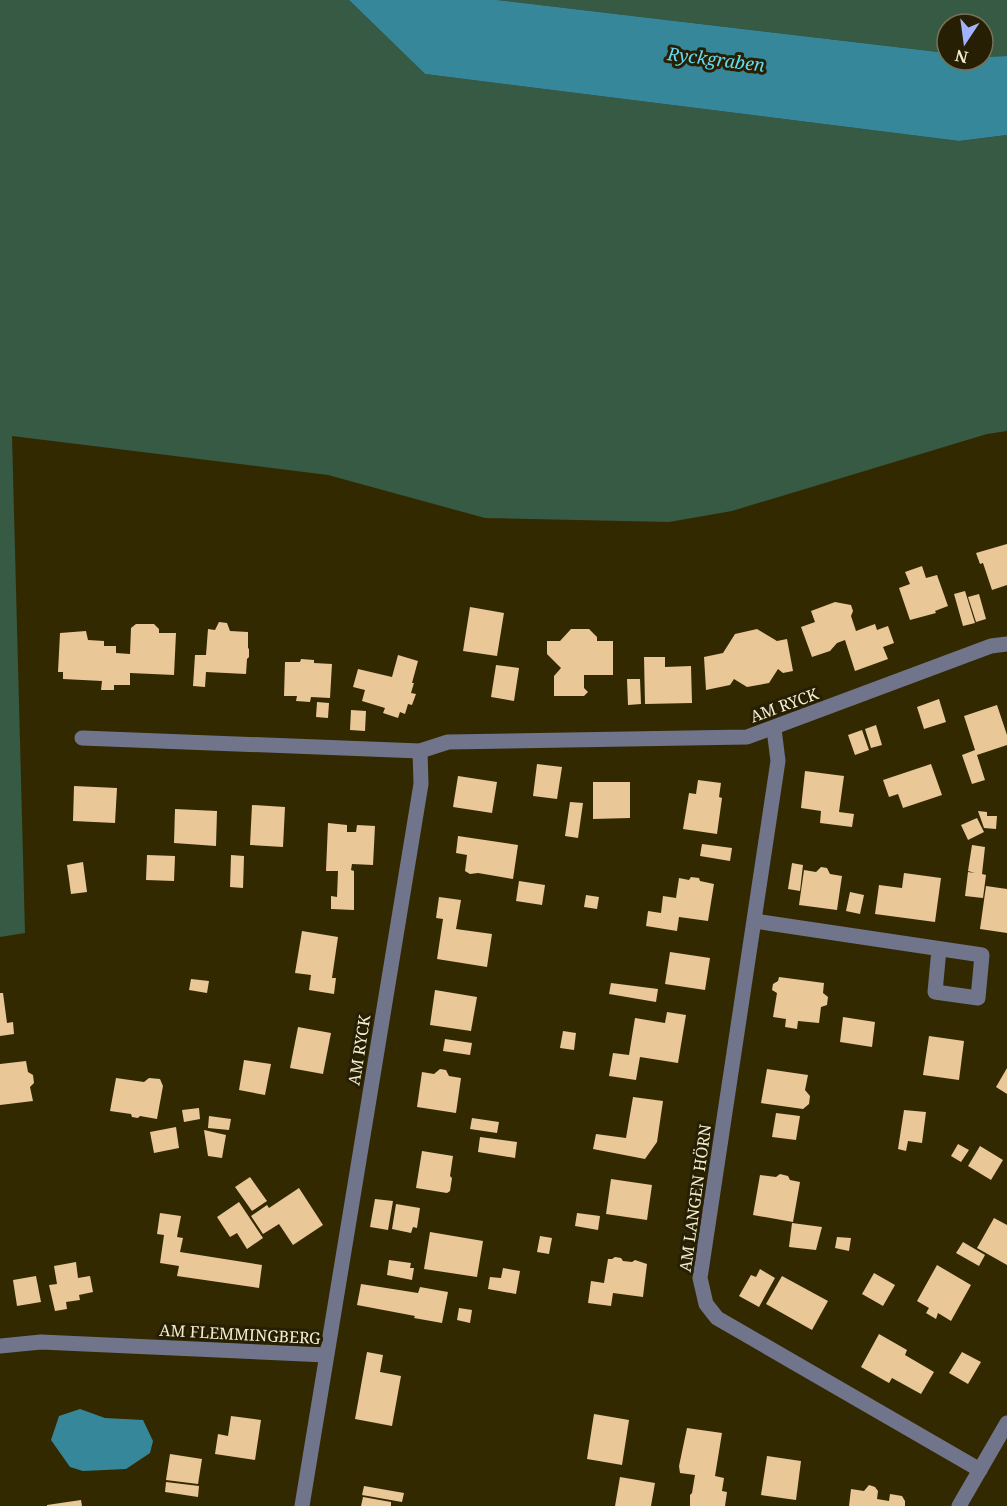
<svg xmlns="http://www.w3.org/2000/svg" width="1007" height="1506" font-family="'Noto Serif',serif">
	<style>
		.green { fill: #365a43 }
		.water { fill: #368799 }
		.building { fill: #eac796 }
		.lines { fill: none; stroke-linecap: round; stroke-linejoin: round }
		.minor { stroke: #71758b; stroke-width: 15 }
		.labels { text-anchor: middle; stroke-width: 6; stroke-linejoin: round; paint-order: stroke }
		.street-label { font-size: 16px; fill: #f4edd1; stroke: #261f03 }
		.water-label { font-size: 18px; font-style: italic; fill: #63d9f4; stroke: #261f03 }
	</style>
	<rect width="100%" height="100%" fill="#332900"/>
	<!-- green -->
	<g class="green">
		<path d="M0,0H349L425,74L959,141L1007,135V431L987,434L732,511L669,522L485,518L328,475L12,436L25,933L0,937Z"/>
		<path d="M497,0H1007V56L983,57V24H947V53Z"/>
	</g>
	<!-- water -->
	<g class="water">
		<path d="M349,0H497L947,53V60H983V57L1007,56V135L959,141L425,74Z"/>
		<path d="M80,1409L105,1418L143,1420L153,1441L150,1453L126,1469L83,1471L70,1467L51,1440L59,1416Z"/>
	</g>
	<!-- building -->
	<g class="building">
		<path d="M1007,544V585L992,590L983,563L980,564L976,553Z"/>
		<path d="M922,566L926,578L937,575L948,606L935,611L936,613L910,620L899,588L910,584L905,572Z"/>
		<path d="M965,591L975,623L963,626L954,594Z"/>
		<path d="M979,594L986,619L976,622L968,597Z"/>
		<path d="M835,602L851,605L853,611L851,616L856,631L875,624L877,630L888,626L894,643L883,647L888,659L855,671L845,640L837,643L830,651L812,657L801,627L815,622L811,611Z"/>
		<path d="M470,607L504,613L497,656L463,651Z"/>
		<path d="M219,622L227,623L230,631L248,632V648L249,649V657L247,659L246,674L206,672L205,687L193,686L195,655H206L208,629L215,630Z"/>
		<path d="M136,624H154L159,629V633H176L174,675L130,673V685H114V690H101L102,681L63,679V672H58L60,633L86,631L88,640L104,641V646H116V653L130,654L131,628Z"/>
		<path d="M571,629H589L597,637V641H613V675H584V688L588,692L584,696H554V676L561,668L547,654V641H560Z"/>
		<path d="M757,629L777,641L787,639L793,671L783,673L778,669L769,683L747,687L734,679L730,685L706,690L704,657L723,653L735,634Z"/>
		<path d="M398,655L418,661L412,683H414L411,693L416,694L412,705L408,704L405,714L400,712L398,718L383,713L385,708L362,701L365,690L353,687L358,669L392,677Z"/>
		<path d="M644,657H665V667L691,666L692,703L645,704Z"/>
		<path d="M301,659L314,660V663L332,664L330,698L311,697L310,702L296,701L297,696H284L285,662H300Z"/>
		<path d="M496,665L519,668L514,701L491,697Z"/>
		<path d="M627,679H640L641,704L628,705Z"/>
		<path d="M939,699L946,722L924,729L917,707Z"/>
		<path d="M317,702L329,703L328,718L316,717Z"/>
		<path d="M997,705L1007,735V745L977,755L985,780L972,784L962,755L975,750L964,716Z"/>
		<path d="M351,710L366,711L365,731L350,730Z"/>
		<path d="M876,725L882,745L871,748L865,729Z"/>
		<path d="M862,730L869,750L855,755L848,735Z"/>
		<path d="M537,764L562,767L557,799L533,796Z"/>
		<path d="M931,764L942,795L903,808L898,794L889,797L883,780Z"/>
		<path d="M805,771L844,776L839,812L854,814L852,827L820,823L821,811L801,808Z"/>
		<path d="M458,776L497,782L492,813L453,807Z"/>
		<path d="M698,780L721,783L719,797L722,798L717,834L683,829L689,793L696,794Z"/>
		<path d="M593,782H630V818L593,819Z"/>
		<path d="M74,786L117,788L115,823L73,821Z"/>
		<path d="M570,802L583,803L578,838L565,836Z"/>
		<path d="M252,805L285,807L283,847L250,845Z"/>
		<path d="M175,809L217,811L216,846L174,843Z"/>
		<path d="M978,811L987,812V816H997L996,829L984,828Z"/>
		<path d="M977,818L984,832L968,840L961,825Z"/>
		<path d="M328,823L347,825V832H356L357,825L375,826L373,865L352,864L351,870L354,871V910L331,909V896L337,897L338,871H326Z"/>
		<path d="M458,836L518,845L513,879L478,873L470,874L465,871L467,855L456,853Z"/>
		<path d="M702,844L732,848L730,861L700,856Z"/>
		<path d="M972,845L985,847L982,874L986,875L983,898L965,896L968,872L975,873L968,871Z"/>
		<path d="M147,855L175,856L174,881L146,880Z"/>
		<path d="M231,855L244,856L243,888L230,887Z"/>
		<path d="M83,862L87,892L71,894L67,865Z"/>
		<path d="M792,863L803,865L800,891L788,889Z"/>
		<path d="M821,867L827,868L830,874L842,876L837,910L799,905L804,870L816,872Z"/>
		<path d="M904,873L941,878L935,922L875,914L879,885L902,888Z"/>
		<path d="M691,877L699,878L700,881L714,884L708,921L679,917L677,931L646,926L648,911L661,913L663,896L676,898L679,878L689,880Z"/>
		<path d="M519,881L545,885L542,905L516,901Z"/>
		<path d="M986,886L1007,889V933L980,929Z"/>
		<path d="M850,892L864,895L860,914L846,911Z"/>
		<path d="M586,895L599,897L597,909L584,907Z"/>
		<path d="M439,897L461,900L456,929L492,934L487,967L437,959L443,919L436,918Z"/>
		<path d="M302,931L338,937L332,978H336L334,994L309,990L311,975L295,973Z"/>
		<path d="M670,952L710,958L705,990L665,984Z"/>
		<path d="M779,977L824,983L823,993L828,997L827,1005L821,1007L819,1023L798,1021L797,1029L785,1027L786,1019L773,1017L777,993L772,990L773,984L778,981Z"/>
		<path d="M191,979L209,981L207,993L189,990Z"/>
		<path d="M611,983L658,989L656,1002L609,994Z"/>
		<path d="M435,990L477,997L471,1031L430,1025Z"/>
		<path d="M0,993H3L7,1023L13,1022L14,1034L0,1036Z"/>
		<path d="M667,1012L686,1015L678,1063L640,1057L636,1080L609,1076L613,1053L629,1055L635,1018L665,1023Z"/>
		<path d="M843,1017L875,1022L872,1047L840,1042Z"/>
		<path d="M298,1027L331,1033L323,1074L290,1068Z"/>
		<path d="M563,1031L576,1033L574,1050L560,1048Z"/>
		<path d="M929,1036L964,1041L959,1080L923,1075Z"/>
		<path d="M445,1039L472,1043L470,1055L443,1051Z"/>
		<path d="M244,1060L271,1064L265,1095L239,1090Z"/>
		<path d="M26,1061L28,1072L33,1075L34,1083L30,1087L33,1101L0,1105V1064Z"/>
		<path d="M1007,1068V1094L996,1087Z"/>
		<path d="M440,1069L446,1070L449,1076L461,1078L456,1113L417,1107L422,1072L434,1074Z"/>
		<path d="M767,1069L808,1075L805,1090L810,1096L809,1104L803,1109L761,1103Z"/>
		<path d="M116,1078L144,1082L149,1078L160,1079L163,1086L157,1119L140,1116L138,1118L132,1117L131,1114L110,1111Z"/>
		<path d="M633,1097L663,1101L657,1142L645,1159L593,1149L596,1134L626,1138Z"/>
		<path d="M199,1108L200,1119L184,1122L182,1110Z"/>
		<path d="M904,1110L926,1112L922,1143L908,1141L906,1151L898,1149Z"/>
		<path d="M776,1113L800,1116L796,1140L772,1137Z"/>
		<path d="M209,1116L231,1119L229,1130L208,1128Z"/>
		<path d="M472,1118L499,1122L497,1133L470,1129Z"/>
		<path d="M176,1127L179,1148L154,1153L150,1132Z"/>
		<path d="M204,1130L226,1135L222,1158L208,1156Z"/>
		<path d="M480,1137L517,1142L515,1158L478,1152Z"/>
		<path d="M958,1144L969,1150L961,1162L951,1156Z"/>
		<path d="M980,1146L1003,1160L991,1180L968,1166Z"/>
		<path d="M422,1151L453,1156L450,1176L452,1178L450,1191L447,1193L416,1188Z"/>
		<path d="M780,1174L788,1176L790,1180L800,1182L793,1222L753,1215L760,1175L776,1177Z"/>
		<path d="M250,1177L267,1201L252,1211L235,1187Z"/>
		<path d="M611,1179L652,1185L647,1220L606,1214Z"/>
		<path d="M299,1188L323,1225L293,1245L279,1224L263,1234L251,1216L267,1205L269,1208Z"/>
		<path d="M375,1199L393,1201L388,1230L370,1227Z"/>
		<path d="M239,1202L263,1238L247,1249L237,1233L230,1237L217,1217Z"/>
		<path d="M396,1204L420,1208L417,1228L413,1227L411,1233L392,1229Z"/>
		<path d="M160,1213L181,1216L177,1237L183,1238L180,1252L262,1265L259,1288L177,1276L179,1266L160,1263L164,1235L157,1234Z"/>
		<path d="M577,1213L600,1216L598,1230L575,1226Z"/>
		<path d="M994,1218L1007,1225V1265L977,1248Z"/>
		<path d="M792,1223L822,1227L816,1250L789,1247Z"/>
		<path d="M430,1232L483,1241L477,1277L424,1269Z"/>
		<path d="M540,1236L552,1238L549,1254L537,1252Z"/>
		<path d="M837,1237L851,1238L849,1251L835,1248Z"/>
		<path d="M963,1242L985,1255L979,1266L956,1253Z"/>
		<path d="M615,1257L621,1258L623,1261L632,1262L635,1260L647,1264L643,1297L613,1293L611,1306L588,1303L591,1281L604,1283L608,1259H612Z"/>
		<path d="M389,1260L411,1263L410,1268H414L412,1280L387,1275Z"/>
		<path d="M76,1262L78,1278L90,1276L93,1292L79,1295L80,1300L66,1302L67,1309L55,1311L49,1285L57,1284L54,1266Z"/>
		<path d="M937,1265L971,1285L951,1321L938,1313L936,1319L926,1313L929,1308L917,1301Z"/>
		<path d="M503,1268L520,1271L516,1294L488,1289L490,1277L501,1278Z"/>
		<path d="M760,1269L775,1278L759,1307L739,1296L751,1275L756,1277Z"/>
		<path d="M874,1273L895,1285L883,1306L862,1294Z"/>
		<path d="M36,1276L41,1302L17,1306L13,1280Z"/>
		<path d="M782,1276L828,1301L812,1330L766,1304Z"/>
		<path d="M361,1284L418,1293L420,1287L448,1292L442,1323L414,1318L415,1316L357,1305Z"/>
		<path d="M459,1308L472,1310L470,1323L457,1320Z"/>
		<path d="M879,1334L907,1350L905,1355L934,1372L921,1394L892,1378L889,1383L861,1367Z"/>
		<path d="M367,1352L383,1355L380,1372L401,1376L392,1426L355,1419Z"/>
		<path d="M962,1352L981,1362L968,1384L949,1373Z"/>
		<path d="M594,1414L629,1420L622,1465L587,1459Z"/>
		<path d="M231,1416L261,1420L255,1460L215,1454L218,1434L228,1436Z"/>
		<path d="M687,1428L722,1433L715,1476L724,1478L722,1491L727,1492L725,1506H690V1495L692,1493L695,1475L680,1473L679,1466Z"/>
		<path d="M170,1454L202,1459L198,1484L166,1480Z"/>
		<path d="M767,1456L801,1461L796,1500L761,1495Z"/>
		<path d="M620,1477L655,1483L651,1506H615Z"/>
		<path d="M166,1482L199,1486L198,1497L165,1492Z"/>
		<path d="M869,1485L875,1487L878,1491L877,1499L889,1501L890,1494L902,1496L905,1501V1506H849L851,1489L864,1491Z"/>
		<path d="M364,1486L404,1493L402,1502L362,1495Z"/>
		<path d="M363,1497L391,1502V1506H361Z"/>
		<path d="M81,1500L82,1506H47V1505Z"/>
	</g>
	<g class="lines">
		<!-- minor -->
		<g class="minor">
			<path d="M774,729L778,761L700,1278L706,1304L717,1318L980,1470"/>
			<path d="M82,738L420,751L448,742L747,737L991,646L1007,644"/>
			<path d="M755,921L982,955L978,998L935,992L939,949"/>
			<path d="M0,1346L41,1342L326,1355"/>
			<path d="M302,1506L421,784L420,751"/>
			<path d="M959,1506L1007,1423"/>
		</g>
	</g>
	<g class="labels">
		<!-- street labels -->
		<g class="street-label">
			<text transform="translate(784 705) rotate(-20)" y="6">AM RYCK</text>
			<text transform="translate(359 1050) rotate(-81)" y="6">AM RYCK</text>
			<text transform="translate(695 1198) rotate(-82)" y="6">AM LANGEN HÖRN</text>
			<text transform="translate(240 1334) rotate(3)" y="6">AM FLEMMINGBERG</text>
		</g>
		<!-- water labels -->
		<g class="water-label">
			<text transform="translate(716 60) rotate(7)" y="6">Ryckgraben</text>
		</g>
	</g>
	<!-- north arrow -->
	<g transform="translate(965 42) rotate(193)"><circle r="28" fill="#261f03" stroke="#787155" stroke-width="1.5"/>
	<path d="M0-4.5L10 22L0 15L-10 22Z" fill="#a3b2fd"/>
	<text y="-9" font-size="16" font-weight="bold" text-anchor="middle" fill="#f4edd1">N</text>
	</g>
</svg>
